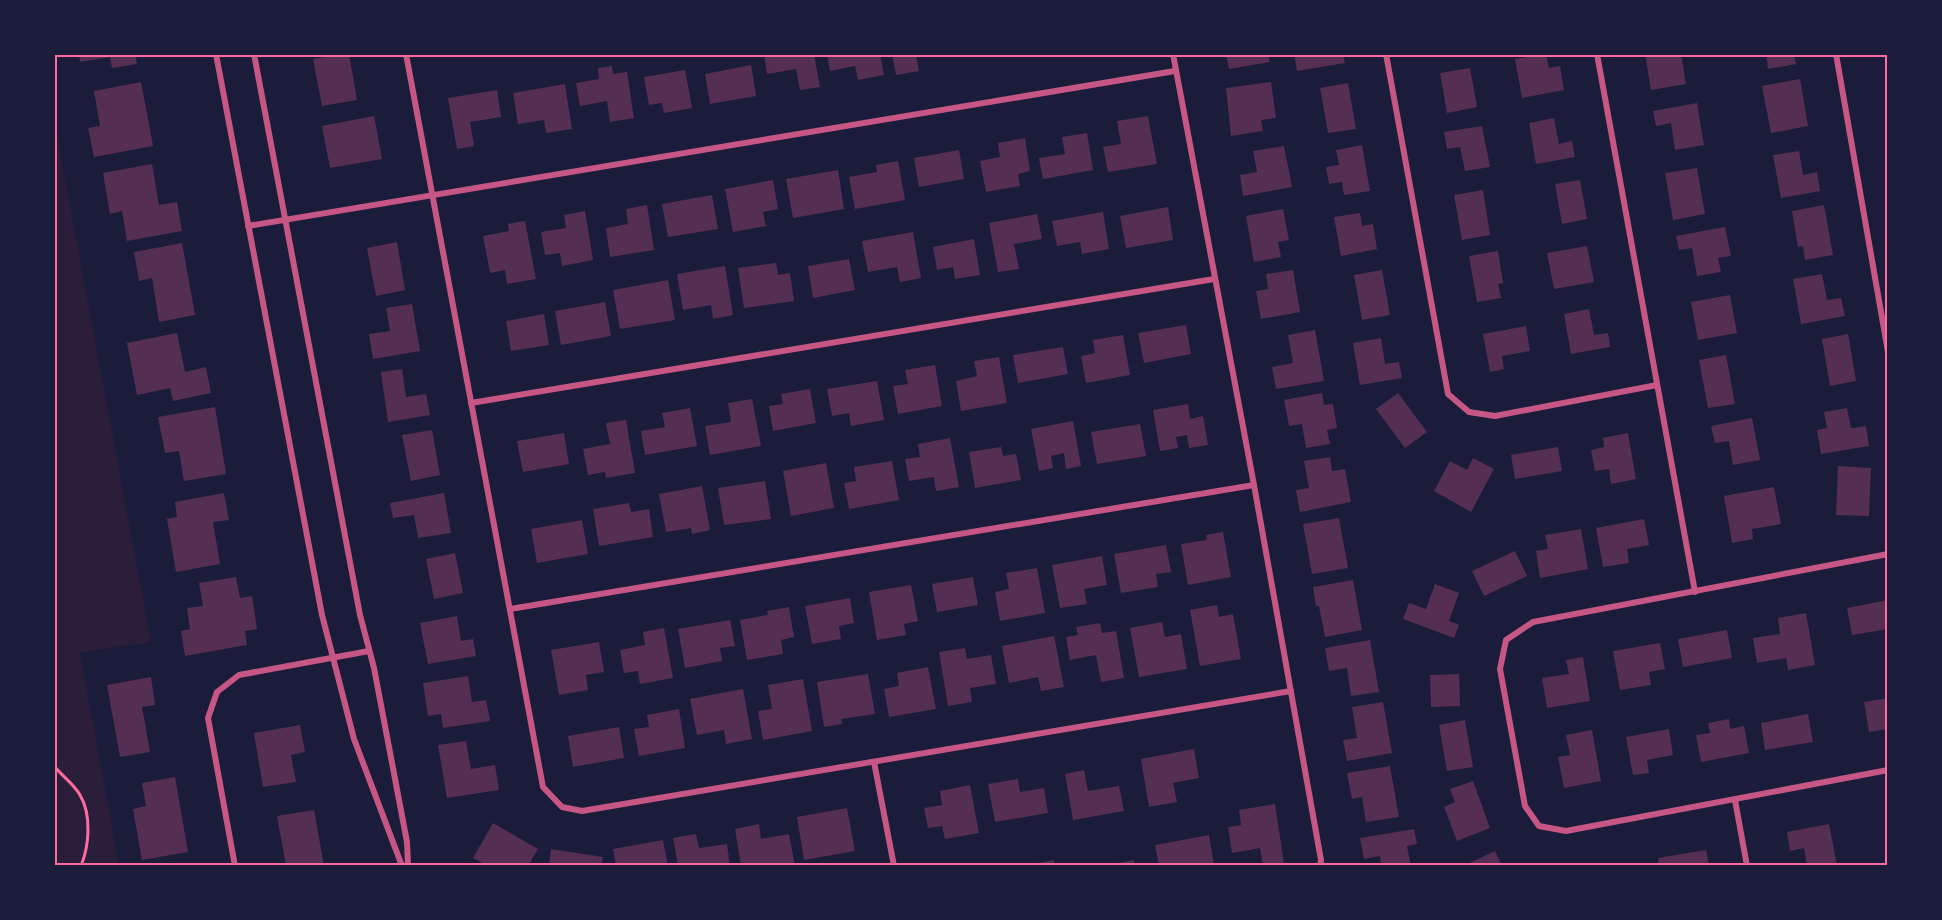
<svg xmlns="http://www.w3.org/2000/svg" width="1942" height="920" font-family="'Fira Sans Condensed',sans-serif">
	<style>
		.green { fill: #2a1e3b }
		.building { fill: #542f53 }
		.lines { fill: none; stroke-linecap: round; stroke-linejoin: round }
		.path { stroke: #ff6b9d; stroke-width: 3 }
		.minor { stroke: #c65784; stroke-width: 6 }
		.neatline { fill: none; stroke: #ff6b9d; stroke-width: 2 }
	</style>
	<rect width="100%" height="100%" fill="#1b1b3a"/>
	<!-- green -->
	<path class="green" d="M54,120L151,642L80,653L119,866H54Z"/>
	<!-- building -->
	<g class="building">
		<path d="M79,54H135L137,64L112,68L110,57L80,62Z"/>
		<path d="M343,54H349L357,100L322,106L313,59Z"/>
		<path d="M764,54H814L820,87L800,90L796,69L767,74Z"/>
		<path d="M827,54H880L884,75L858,80L855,66L830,71Z"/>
		<path d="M892,54H916L919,71L896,75Z"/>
		<path d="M1226,54H1268L1270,62L1229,69Z"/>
		<path d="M1294,54H1343L1345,63L1297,71Z"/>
		<path d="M1546,54L1549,68L1560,66L1564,90L1522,98L1515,59Z"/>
		<path d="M1645,54H1681L1686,84L1651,90Z"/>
		<path d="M1766,54H1794L1796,64L1768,69Z"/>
		<path d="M751,65L756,96L710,104L705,74Z"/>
		<path d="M612,66L613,74L627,72L634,118L610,122L607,101L580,106L576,83L599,79L598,68Z"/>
		<path d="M1470,68L1477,107L1447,113L1440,73Z"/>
		<path d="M685,70L692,108L664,113L662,103L649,105L644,77Z"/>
		<path d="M1800,79L1808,126L1771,133L1762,86Z"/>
		<path d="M141,82L153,146L94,157L88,128L100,126L94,91Z"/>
		<path d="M1271,82L1276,118L1261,120L1263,131L1231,136L1226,88Z"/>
		<path d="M1348,83L1356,129L1328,133L1320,88Z"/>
		<path d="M565,84L572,129L546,133L544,120L518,124L513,93Z"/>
		<path d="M497,90L501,117L470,122L474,146L457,149L448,98Z"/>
		<path d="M1697,103L1704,145L1675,150L1671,123L1656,126L1653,111Z"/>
		<path d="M374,116L382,159L330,168L322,126Z"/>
		<path d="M1148,116L1157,164L1108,172L1103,147L1121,144L1117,121Z"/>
		<path d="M1554,118L1559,144L1572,141L1575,157L1536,164L1529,123Z"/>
		<path d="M1482,126L1490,167L1465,171L1460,147L1447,149L1444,132Z"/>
		<path d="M1087,133L1093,170L1043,179L1039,158L1065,154L1062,137Z"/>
		<path d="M1025,138L1030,171L1018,174L1020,186L986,192L980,161L1000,157L998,143Z"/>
		<path d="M1362,145L1370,191L1344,195L1342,182L1329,184L1326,167L1339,165L1336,150Z"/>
		<path d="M1284,146L1292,187L1243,196L1240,175L1257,172L1253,151Z"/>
		<path d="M959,150L964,179L919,187L914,158Z"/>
		<path d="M1799,151L1803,175L1817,172L1820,191L1781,198L1773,155Z"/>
		<path d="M898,161L905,200L855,209L849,177L877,172L876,165Z"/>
		<path d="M152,164L159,205L177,202L182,231L127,241L122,211L110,214L103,173Z"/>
		<path d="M1697,168L1705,214L1673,220L1665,173Z"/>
		<path d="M838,170L844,209L793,218L786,179Z"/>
		<path d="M773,180L778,209L763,212L766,226L733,232L725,189Z"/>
		<path d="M1580,180L1587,219L1562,224L1555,184Z"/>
		<path d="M1483,190L1490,235L1462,240L1454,195Z"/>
		<path d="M712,195L718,229L668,237L662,204Z"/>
		<path d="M647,205L654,250L610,257L606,228L628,224L626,209Z"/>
		<path d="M1824,205L1833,255L1805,260L1803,246L1798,247L1792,211Z"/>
		<path d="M1168,207L1173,240L1126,248L1120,216Z"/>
		<path d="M1283,209L1289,240L1278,242L1281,257L1254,262L1246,216Z"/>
		<path d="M585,211L593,260L562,266L560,253L545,255L541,232L566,228L564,215Z"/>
		<path d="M1103,212L1109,249L1082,254L1080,242L1057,246L1052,221Z"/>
		<path d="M1360,213L1362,226L1373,224L1377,249L1341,256L1334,217Z"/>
		<path d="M1037,214L1042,239L1014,244L1019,269L998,272L989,223Z"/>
		<path d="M525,221L536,279L507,284L505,270L490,273L483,236L509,231L508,224Z"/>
		<path d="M1725,227L1731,256L1718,258L1721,272L1697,276L1692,248L1679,250L1676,236Z"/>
		<path d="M913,232L921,278L900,282L897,267L868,272L862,241Z"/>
		<path d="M974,239L980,275L955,279L953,267L937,270L933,247Z"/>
		<path d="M397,242L405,290L376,296L367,248Z"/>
		<path d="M182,243L195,315L159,322L152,278L139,281L134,252Z"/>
		<path d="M1587,246L1594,282L1554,289L1547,253Z"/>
		<path d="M1498,251L1503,283L1498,284L1501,298L1477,302L1469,256Z"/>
		<path d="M849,259L855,290L813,298L808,266Z"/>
		<path d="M776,263L778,275L790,273L794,301L744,308L738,268Z"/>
		<path d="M725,266L733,315L713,319L711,305L683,310L677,274Z"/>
		<path d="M1293,270L1300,312L1261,319L1256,291L1268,289L1266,274Z"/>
		<path d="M1382,270L1390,315L1362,320L1354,275Z"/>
		<path d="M1822,274L1827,300L1841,298L1845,316L1801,324L1793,279Z"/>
		<path d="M668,280L675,320L620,329L613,290Z"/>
		<path d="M1730,295L1737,333L1698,340L1691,302Z"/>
		<path d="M605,302L611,336L561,345L555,311Z"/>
		<path d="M412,304L420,351L373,359L369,334L390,331L386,308Z"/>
		<path d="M1589,309L1594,335L1608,333L1610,347L1571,354L1564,314Z"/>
		<path d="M544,314L549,345L511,351L506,321Z"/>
		<path d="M1186,325L1191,354L1144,363L1138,333Z"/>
		<path d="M1526,326L1530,351L1502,356L1504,369L1490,372L1483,334Z"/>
		<path d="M1315,330L1324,381L1276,389L1272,367L1293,363L1288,335Z"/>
		<path d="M177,333L185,372L206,367L211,393L173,401L170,388L137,395L127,343Z"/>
		<path d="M1848,334L1856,381L1830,386L1822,339Z"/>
		<path d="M1123,335L1130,375L1086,383L1081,356L1095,353L1093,340Z"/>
		<path d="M1381,338L1385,364L1399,362L1402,378L1360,385L1353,343Z"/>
		<path d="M1063,347L1068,374L1018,383L1013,355Z"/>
		<path d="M1726,355L1735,404L1708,408L1699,360Z"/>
		<path d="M999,357L1007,403L961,411L956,381L977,376L974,361Z"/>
		<path d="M935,365L942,406L898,414L893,386L908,384L905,370Z"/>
		<path d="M402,369L406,397L426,394L430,415L388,422L381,372Z"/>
		<path d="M877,381L884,420L851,426L849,413L832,416L827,389Z"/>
		<path d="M810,389L816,423L773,431L769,406L783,404L781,394Z"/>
		<path d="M1322,393L1324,405L1333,404L1337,428L1327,430L1330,444L1306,448L1302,424L1289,426L1284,400Z"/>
		<path d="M1398,393L1427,432L1405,448L1376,409Z"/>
		<path d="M752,399L761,446L710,455L705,426L731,422L728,403Z"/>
		<path d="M1188,404L1190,419L1203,416L1208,445L1189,448L1187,435L1176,437L1178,448L1160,451L1153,410Z"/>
		<path d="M215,407L226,474L184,481L179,451L165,453L158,417Z"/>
		<path d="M690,408L697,446L645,455L641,431L665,427L662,413Z"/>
		<path d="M1847,408L1851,428L1866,426L1869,446L1821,454L1817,430L1827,428L1824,412Z"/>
		<path d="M1752,418L1760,460L1733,465L1729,441L1715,443L1711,426Z"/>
		<path d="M626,420L635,473L606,478L605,472L588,475L583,449L610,444L606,423Z"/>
		<path d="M1073,421L1081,466L1066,469L1064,453L1051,456L1053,468L1039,471L1031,429Z"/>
		<path d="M1140,424L1146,456L1097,464L1091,432Z"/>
		<path d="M432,430L440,475L411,481L402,435Z"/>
		<path d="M564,433L569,464L523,472L517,441Z"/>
		<path d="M1628,433L1636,479L1611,484L1609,469L1595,471L1591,450L1604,447L1603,438Z"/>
		<path d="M950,438L959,487L936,491L934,477L909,481L905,459L920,457L918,444Z"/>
		<path d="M1001,447L1003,456L1016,454L1021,480L975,488L969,452Z"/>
		<path d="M1558,447L1562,471L1515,479L1511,455Z"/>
		<path d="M1330,457L1332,471L1345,469L1351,502L1300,512L1296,490L1309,488L1304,461Z"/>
		<path d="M1473,458L1494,469L1471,512L1434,491L1450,461L1467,470Z"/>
		<path d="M892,461L899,500L849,509L844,483L856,481L854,467Z"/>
		<path d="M826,463L834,508L791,516L783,471Z"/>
		<path d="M1838,466L1871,468L1869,516L1836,515Z"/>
		<path d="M765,481L771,519L724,525L718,488Z"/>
		<path d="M702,486L710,530L692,534L691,528L666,532L659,494Z"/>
		<path d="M1774,487L1781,524L1752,529L1753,539L1732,543L1724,496Z"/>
		<path d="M224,493L229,520L213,522L220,564L176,572L167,519L177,517L175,502Z"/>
		<path d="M444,493L451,533L418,538L414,515L393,518L390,503Z"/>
		<path d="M629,503L631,512L649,509L653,537L599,546L593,509Z"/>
		<path d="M1339,518L1348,568L1312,574L1303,524Z"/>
		<path d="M1644,519L1649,545L1627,549L1629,563L1603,567L1596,528Z"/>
		<path d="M582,520L588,554L537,563L531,529Z"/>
		<path d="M1581,529L1588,569L1540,578L1536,551L1548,549L1545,535Z"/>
		<path d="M1223,532L1231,577L1188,585L1181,544L1207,540L1206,535Z"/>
		<path d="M1166,545L1171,572L1156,574L1158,587L1121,593L1114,554Z"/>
		<path d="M1515,551L1527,576L1484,596L1472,571Z"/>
		<path d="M455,553L463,593L434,599L426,559Z"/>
		<path d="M1102,556L1107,585L1084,589L1087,604L1060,608L1052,565Z"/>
		<path d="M1037,568L1045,613L1000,621L995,592L1009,589L1006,573Z"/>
		<path d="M236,577L240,598L252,596L257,629L245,631L247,645L185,656L181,631L190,629L187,608L203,606L199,583Z"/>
		<path d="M973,577L978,605L937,612L932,584Z"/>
		<path d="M1353,580L1362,630L1325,637L1319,606H1316L1313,587Z"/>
		<path d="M1435,584L1459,593L1449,621L1459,625L1454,638L1403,619L1409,603L1426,609Z"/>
		<path d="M911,585L918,621L904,624L906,635L877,640L869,592Z"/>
		<path d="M850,598L854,623L839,626L841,639L812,644L805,606Z"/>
		<path d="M1888,600V629L1852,635L1847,608Z"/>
		<path d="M1217,605L1219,617L1233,614L1241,659L1200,666L1190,610Z"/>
		<path d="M789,607L794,637L781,640L783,654L747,660L740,620L768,615L767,611Z"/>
		<path d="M1806,613L1815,665L1788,670L1786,658L1757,663L1753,638L1780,634L1778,618Z"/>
		<path d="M457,616L461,641L473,639L476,656L428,664L420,623Z"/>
		<path d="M730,620L735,646L720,648L722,661L685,668L678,629Z"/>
		<path d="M1162,622L1165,637L1181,634L1187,669L1139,677L1130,628Z"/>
		<path d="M1100,623L1102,633L1116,631L1124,678L1101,682L1096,655L1070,660L1066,637L1078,635L1076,627Z"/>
		<path d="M664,628L673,678L640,684L638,671L624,673L620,650L645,645L643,632Z"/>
		<path d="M1727,630L1732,658L1683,667L1678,639Z"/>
		<path d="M1054,636L1064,687L1041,691L1038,677L1009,683L1002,646Z"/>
		<path d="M1370,640L1379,692L1351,696L1347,668L1329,671L1325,648Z"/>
		<path d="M599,642L604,672L586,675L588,690L559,695L551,650Z"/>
		<path d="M1660,643L1665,669L1649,672L1651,685L1620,690L1613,651Z"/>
		<path d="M965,648L967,659L991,655L996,684L970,688L972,702L948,706L939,652Z"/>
		<path d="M1583,657L1590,701L1547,708L1542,678L1569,674L1566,660Z"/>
		<path d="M928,667L936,709L889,717L884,689L899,686L897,673Z"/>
		<path d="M868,674L875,714L841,719L842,724L824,727L817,682Z"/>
		<path d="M1459,674L1460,706L1431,707L1430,675Z"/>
		<path d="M468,676L472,702L486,700L490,721L443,728L441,714L428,716L423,683Z"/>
		<path d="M151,677L155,705L142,707L150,752L120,757L107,685Z"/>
		<path d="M803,679L812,731L763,740L758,711L772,709L768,685Z"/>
		<path d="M743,689L752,739L726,744L724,730L697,735L690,699Z"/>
		<path d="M1888,698V729L1869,732L1864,702Z"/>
		<path d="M1383,702L1392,753L1347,761L1343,740L1357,738L1352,707Z"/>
		<path d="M679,709L685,748L639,756L634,729L649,727L647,715Z"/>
		<path d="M1808,714L1813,742L1765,750L1761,723Z"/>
		<path d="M1729,719L1730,729L1744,726L1749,753L1701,762L1696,735L1710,733L1708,723Z"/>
		<path d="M1465,720L1473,767L1447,771L1439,725Z"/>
		<path d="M300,725L305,752L291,755L296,782L263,787L254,733Z"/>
		<path d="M619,727L624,758L573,767L568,736Z"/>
		<path d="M1669,729L1673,755L1647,760L1649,773L1633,775L1626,737Z"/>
		<path d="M1592,730L1601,781L1564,788L1558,757L1570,755L1566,735Z"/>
		<path d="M466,741L471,769L495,765L499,790L447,798L438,745Z"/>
		<path d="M1194,749L1199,778L1173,783L1177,802L1149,807L1141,759Z"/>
		<path d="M1390,766L1399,817L1366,822L1362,797L1352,799L1347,773Z"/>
		<path d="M1084,770L1088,791L1119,786L1124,811L1073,820L1065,774Z"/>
		<path d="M175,777L188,852L142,860L133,809L146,806L142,783Z"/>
		<path d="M1018,779L1020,792L1044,788L1048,813L995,822L988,784Z"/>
		<path d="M1473,781L1490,828L1457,841L1444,807L1455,802L1450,789Z"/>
		<path d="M970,785L979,833L945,839L942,826L928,828L924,808L942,805L940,791Z"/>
		<path d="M1275,804L1284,864L1263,866L1260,848L1232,853L1228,827L1241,825L1239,810Z"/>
		<path d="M847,808L855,851L804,860L797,817Z"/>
		<path d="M314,810L324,866H286L277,816Z"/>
		<path d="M493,823L538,849L528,866H483L484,864L473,858Z"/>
		<path d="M759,824L761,839L789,834L795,866H741L735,829Z"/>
		<path d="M1829,824L1837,866H1807L1804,848L1790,851L1787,832Z"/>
		<path d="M1414,829L1417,844L1407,846L1411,866H1381L1380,856L1364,859L1360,838Z"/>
		<path d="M696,834L699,848L727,844L730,866H678L673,838Z"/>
		<path d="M1209,835L1214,866H1159L1155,845Z"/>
		<path d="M663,840L668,866H616L613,849Z"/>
		<path d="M551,849L603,857L601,866H549Z"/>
		<path d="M1706,850L1709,866H1659L1658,858Z"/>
		<path d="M1495,851L1502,866H1463Z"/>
		<path d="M1054,860L1055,866H1029V865Z"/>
		<path d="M1134,860L1135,866H1109V865Z"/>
	</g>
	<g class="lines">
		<!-- path -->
		<path class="path" d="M54,766C62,776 74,784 80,795C92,815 89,846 81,866"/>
		<!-- minor -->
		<g class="minor">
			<path d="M216,54L322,615L354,739L402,866"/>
			<path d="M254,54L360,615L374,668L407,842L408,866"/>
			<path d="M406,54L543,787L562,807L582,811L1291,691"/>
			<path d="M1173,54L1254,485L1321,860L1320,866"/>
			<path d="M1386,54L1448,394L1469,412L1495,416L1657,385"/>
			<path d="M1597,54L1695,592"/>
			<path d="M1836,54L1888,352"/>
			<path d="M248,226L1175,71"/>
			<path d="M471,403L1214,279"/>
			<path d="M1888,554L1533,622L1506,640L1500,669L1525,806L1539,826L1566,831L1888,770"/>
			<path d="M510,609L1254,485"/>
			<path d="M874,762L894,866"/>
			<path d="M1735,800L1747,866"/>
			<path d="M235,866L208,718L217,692L239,675L369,651"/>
		</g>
	</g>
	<!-- border -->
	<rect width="1942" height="920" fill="none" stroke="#1b1b3a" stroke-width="111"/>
	<rect x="56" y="56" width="1830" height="808" class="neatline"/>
</svg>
